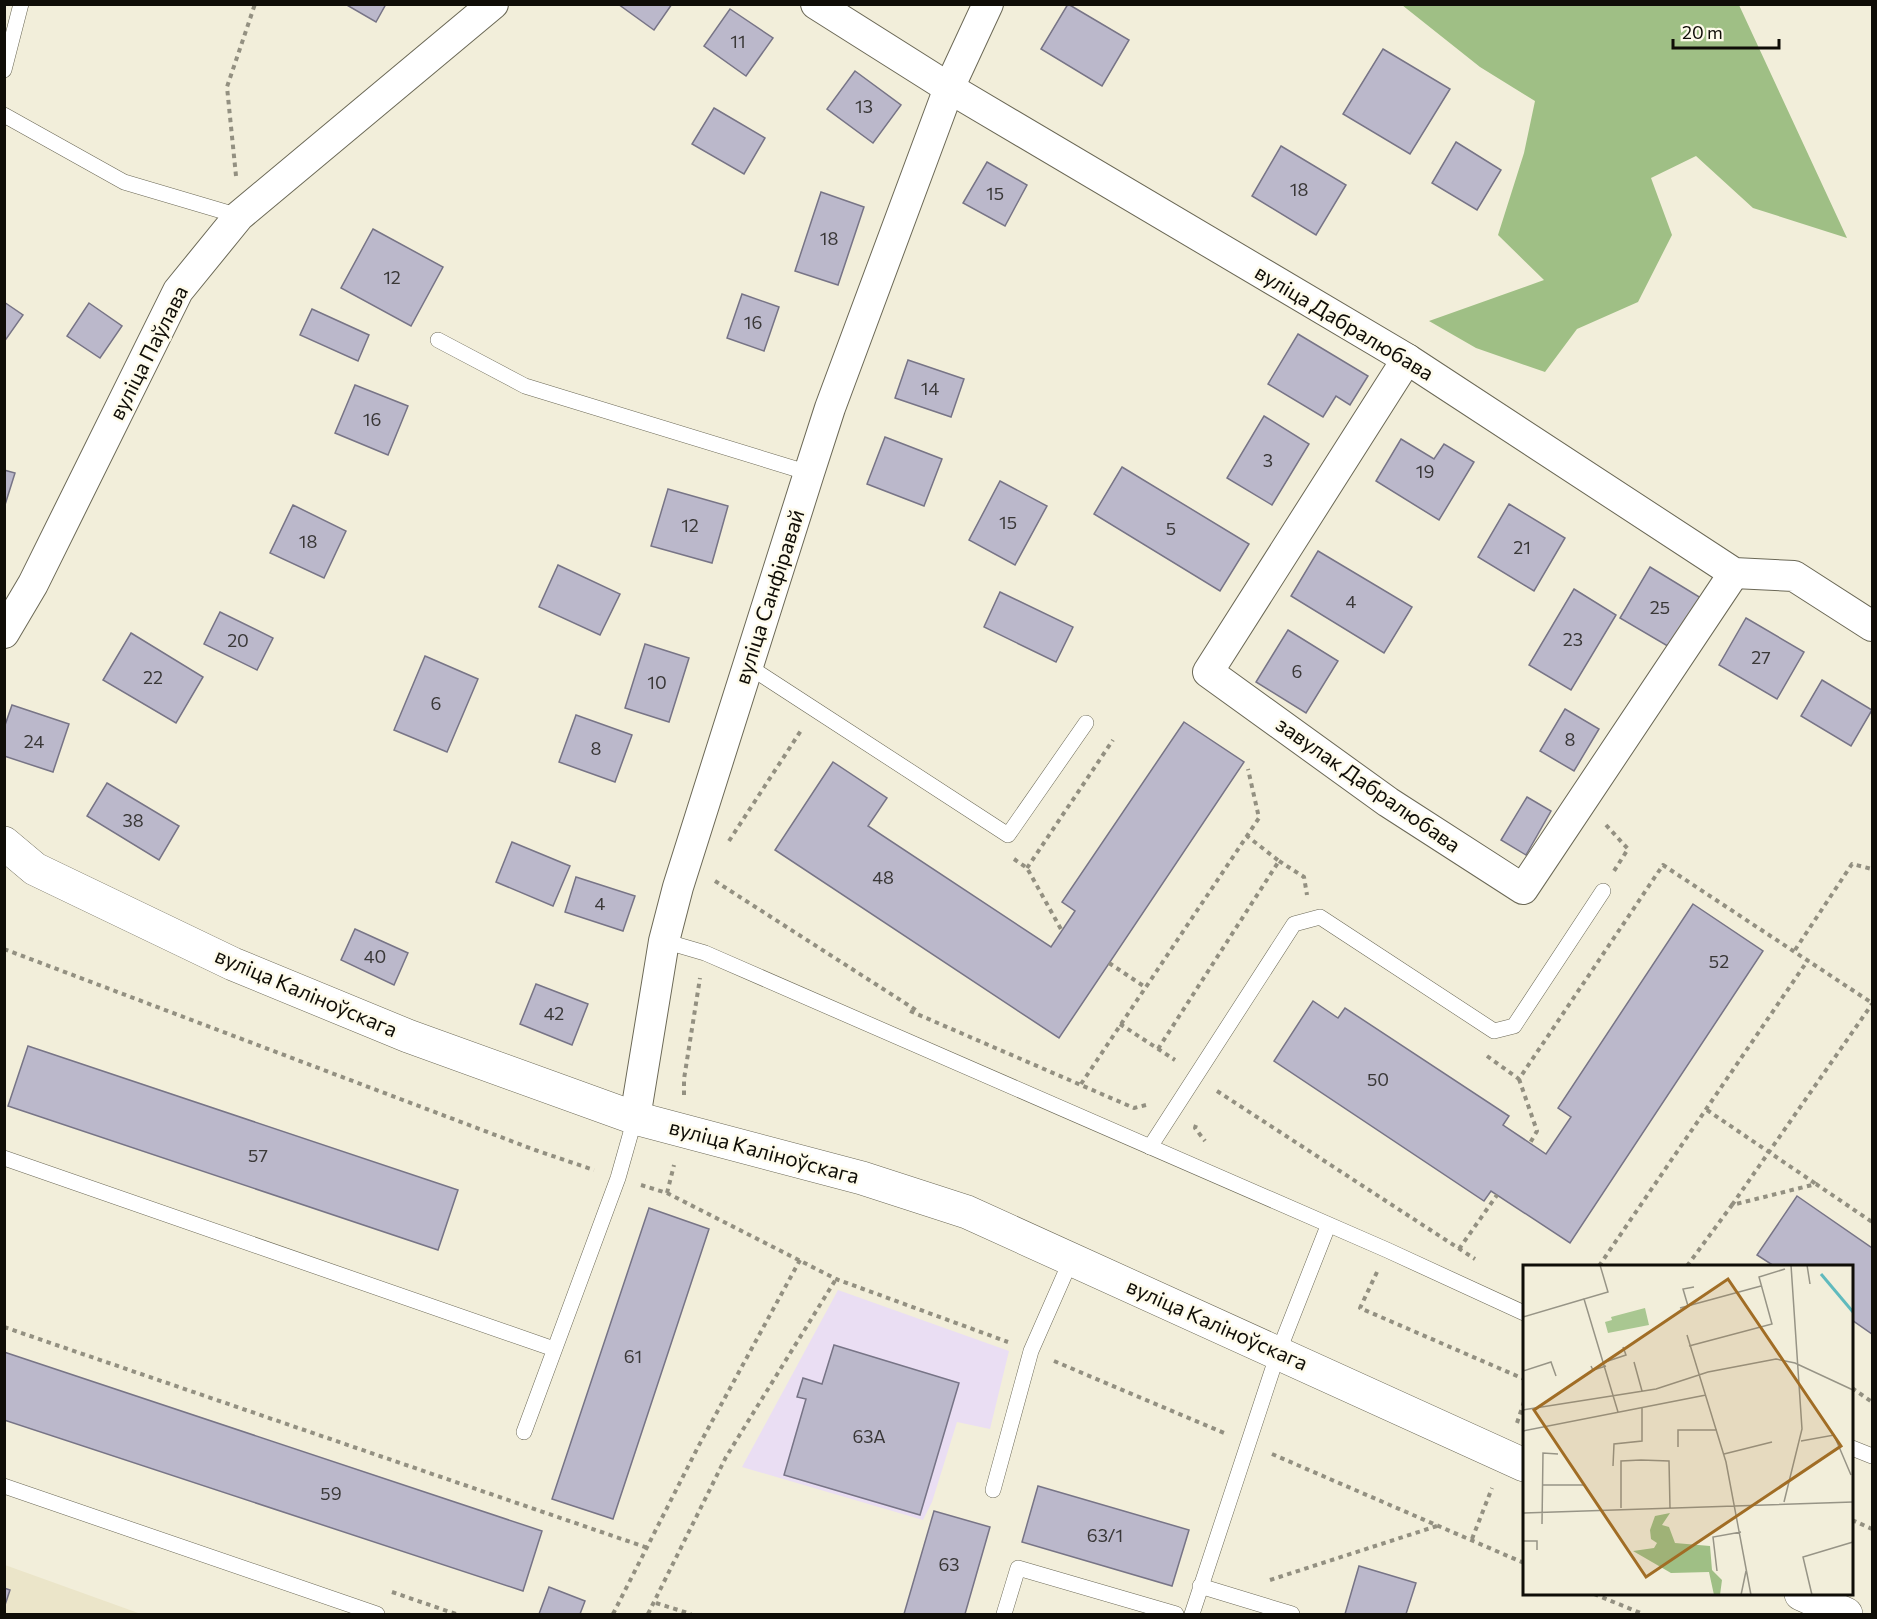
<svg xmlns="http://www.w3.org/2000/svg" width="1877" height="1619" font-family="Commissioner,sans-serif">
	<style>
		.commercial { fill: #eadef3 }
		.built { fill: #ebe5c9 }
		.forest { fill: #9fbf85 }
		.building { fill: #bbb8cb; stroke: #777486; stroke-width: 1.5 }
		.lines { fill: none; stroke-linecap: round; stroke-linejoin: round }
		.lane-casing { stroke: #6b6856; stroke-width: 16 }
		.street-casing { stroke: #6b6856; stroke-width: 32 }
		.secondary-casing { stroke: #6b6856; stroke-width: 34 }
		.path { stroke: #939081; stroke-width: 4; stroke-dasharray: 4.5 4.5; stroke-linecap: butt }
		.lane { stroke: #fff; stroke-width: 15 }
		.street { stroke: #fff; stroke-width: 30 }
		.secondary { stroke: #fff; stroke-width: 33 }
		.labels { text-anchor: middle; stroke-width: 5; stroke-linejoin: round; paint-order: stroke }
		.number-label { font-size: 18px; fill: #3a3838 }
		.street-label { font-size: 21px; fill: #0f0d07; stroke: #fefbeb }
		.inset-river { fill: none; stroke: #60babd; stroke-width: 3 }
		.inset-road { fill: none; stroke: #979486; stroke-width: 1.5 }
		.view { fill: #a16d25; fill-opacity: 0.15; stroke: #a16d25; stroke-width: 3 }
		.inset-edge { fill: none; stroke: #0f0d07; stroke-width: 3 }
	</style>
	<rect width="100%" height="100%" fill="#f2eeda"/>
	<!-- commercial -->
	<path class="commercial" d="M838,1290L1009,1351L990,1429L957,1422L932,1502L923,1520L742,1467Z"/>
	<!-- built -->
	<path class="built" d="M5,1565L141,1614H5Z"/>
	<!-- forest -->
	<path class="forest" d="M1402,5H1739L1847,238L1753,208L1696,156L1651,178L1672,235L1638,302L1577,329L1545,372L1476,348L1429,321L1544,280L1498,235L1524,153L1535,101L1480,67Z"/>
	<!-- building -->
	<g class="building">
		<path d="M345,4H386L376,22Z"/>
		<path d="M618,4H672L654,30Z"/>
		<path d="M1068,4L1129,40L1102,86L1041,49Z"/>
		<path d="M730,9L773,38L746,76L704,46Z"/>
		<path d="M1383,49L1450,89L1410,154L1343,114Z"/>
		<path d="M855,71L901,105L873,143L827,109Z"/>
		<path d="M714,108L765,138L744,174L692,144Z"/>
		<path d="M1456,142L1501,170L1477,210L1432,183Z"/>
		<path d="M1281,146L1346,185L1316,235L1252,196Z"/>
		<path d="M987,162L1027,185L1005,226L963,203Z"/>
		<path d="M821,192L864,207L838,285L795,271Z"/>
		<path d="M373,229L443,267L411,326L341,288Z"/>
		<path d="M742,294L779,307L764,351L727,338Z"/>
		<path d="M4,302L23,315L4,342Z"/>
		<path d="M89,303L122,326L100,358L67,336Z"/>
		<path d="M312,309L369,335L358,361L300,335Z"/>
		<path d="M1298,334L1368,376L1350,405L1336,396L1323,417L1268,384Z"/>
		<path d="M908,360L964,379L951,417L895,398Z"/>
		<path d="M355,385L408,406L388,455L335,433Z"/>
		<path d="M1264,416L1309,444L1272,505L1227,478Z"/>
		<path d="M885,437L942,459L924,506L867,484Z"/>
		<path d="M1401,439L1434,459L1444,444L1474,462L1439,520L1376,481Z"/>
		<path d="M1122,467L1249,544L1220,591L1094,514Z"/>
		<path d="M4,470L15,473L4,508Z"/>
		<path d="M1000,481L1047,506L1015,565L969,540Z"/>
		<path d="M668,489L728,506L712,563L651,546Z"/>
		<path d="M1509,504L1565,538L1534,591L1478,557Z"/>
		<path d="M293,505L346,531L324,578L270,553Z"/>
		<path d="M1318,551L1412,607L1384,653L1291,596Z"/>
		<path d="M558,565L620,594L600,635L539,607Z"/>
		<path d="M1650,567L1701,598L1671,648L1620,618Z"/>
		<path d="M1574,589L1616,615L1571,690L1529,665Z"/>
		<path d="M1000,592L1073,627L1056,662L984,627Z"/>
		<path d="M220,612L273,638L257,670L204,644Z"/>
		<path d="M1746,618L1804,652L1777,699L1719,665Z"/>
		<path d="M1288,630L1338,661L1306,713L1256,682Z"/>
		<path d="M131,633L203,677L176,723L103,680Z"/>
		<path d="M645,644L689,658L669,722L625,708Z"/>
		<path d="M425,656L478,679L447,752L394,730Z"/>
		<path d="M1822,680L1872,710L1851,746L1801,716Z"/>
		<path d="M12,705L69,724L53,772L4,756V728Z"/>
		<path d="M1565,709L1599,729L1574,771L1540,751Z"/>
		<path d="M576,715L632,735L615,782L559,762Z"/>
		<path d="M1184,722L1244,762L1059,1038L775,850L833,762L887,798L868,826L1051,947L1075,911L1062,902Z"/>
		<path d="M107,783L179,826L159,860L87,816Z"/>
		<path d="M1527,797L1551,811L1526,855L1501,840Z"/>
		<path d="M512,842L570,866L553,906L496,882Z"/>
		<path d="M576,877L635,896L623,931L565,912Z"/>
		<path d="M1693,904L1763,951L1570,1243L1491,1191L1484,1201L1274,1061L1313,1001L1338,1018L1345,1008L1509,1116L1503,1125L1546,1154L1571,1117L1558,1108Z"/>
		<path d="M355,929L408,953L394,985L341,960Z"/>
		<path d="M536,984L588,1004L572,1045L520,1024Z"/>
		<path d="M28,1046L458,1190L438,1250L8,1106Z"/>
		<path d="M1797,1196L1872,1248V1334L1852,1320V1266H1774L1757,1255Z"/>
		<path d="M649,1208L709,1229L613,1519L552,1499Z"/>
		<path d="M834,1345L959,1383L920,1515L784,1475L806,1399L797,1397L803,1378L822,1384Z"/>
		<path d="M4,1352L542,1531L523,1591L4,1420Z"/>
		<path d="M1038,1486L1189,1530L1172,1586L1022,1542Z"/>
		<path d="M934,1511L990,1527L965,1614H904Z"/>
		<path d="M1359,1566L1416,1583L1406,1614H1345Z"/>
		<path d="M549,1587L585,1601L580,1614H539Z"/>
		<path d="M4,1588L10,1590L4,1608Z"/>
	</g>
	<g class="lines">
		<defs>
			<g id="lane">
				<path d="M4,70L21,4"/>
				<path d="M4,115L124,182L239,216"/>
				<path d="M438,340L525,386L809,473"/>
				<path d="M748,666L1008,835L1086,723"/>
				<path d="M664,941L705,953L1387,1250L1524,1313"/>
				<path d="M1150,1147L1294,924L1320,917L1494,1031L1514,1026L1603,891"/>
				<path d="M4,1158L554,1349"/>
				<path d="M524,1432L618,1178L635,1118"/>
				<path d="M1852,1448L1872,1456"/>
				<path d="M4,1486L377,1614"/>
				<path d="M993,1490L1031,1351L1071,1260"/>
				<path d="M1200,1586L1292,1614"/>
				<path d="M1004,1614L1018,1568L1176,1614"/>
				<path d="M1192,1614L1278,1353L1328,1226"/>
			</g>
			<g id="street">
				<path d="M816,4L949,88L1407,359L1734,573L1794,576L1872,626"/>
				<path d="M1407,359L1208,672L1388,802L1523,889L1734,573"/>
				<path d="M4,633L33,584L178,291L239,216L493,4"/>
				<path d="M635,1118L664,941L678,887L809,473L830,408L949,88L988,4"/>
			</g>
			<g id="secondary">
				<path d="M4,843L35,869L233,964L408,1036L635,1118L862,1178L967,1212L1524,1465"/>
				<path d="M1801,1594L1846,1614"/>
			</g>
		</defs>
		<!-- lane casing -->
		<use href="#lane" class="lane-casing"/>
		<!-- street casing -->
		<use href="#street" class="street-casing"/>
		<!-- secondary casing -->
		<use href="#secondary" class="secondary-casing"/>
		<!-- path -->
		<g class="path">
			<path d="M236,176L227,87L255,4"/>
			<path d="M1606,825L1628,849L1614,871"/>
			<path d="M729,841L802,729"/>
			<path d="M1014,859L1027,868L1062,931"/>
			<path d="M1279,861L1304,877L1307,895"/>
			<path d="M1027,868L1113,740"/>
			<path d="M715,881L919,1012"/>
			<path d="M4,949L535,1150L594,1170"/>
			<path d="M1795,950L1852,864L1872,869"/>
			<path d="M1109,963L1145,987"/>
			<path d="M910,1011L1134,1108L1146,1105"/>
			<path d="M1120,1024L1175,1060"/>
			<path d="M1158,1049L1279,861L1247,836"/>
			<path d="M1487,1056L1519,1079L1663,865L1872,1003"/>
			<path d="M1519,1079L1537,1131L1530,1143"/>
			<path d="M1081,1084L1259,818L1248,769"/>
			<path d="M1217,1091L1475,1259"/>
			<path d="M684,1095V1079L700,978"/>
			<path d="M1707,1110L1816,1184"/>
			<path d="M1196,1125L1195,1128L1205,1141"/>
			<path d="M641,1185L667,1193L836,1279L1008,1342"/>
			<path d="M667,1193L674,1165"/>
			<path d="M1732,1205L1872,1004"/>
			<path d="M1459,1249L1497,1195"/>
			<path d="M1599,1266L1808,960"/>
			<path d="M1687,1266L1732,1205L1816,1184L1872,1222"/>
			<path d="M1377,1272L1360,1308L1524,1379"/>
			<path d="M4,1327L648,1548"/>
			<path d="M1054,1361L1224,1433"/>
			<path d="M1852,1388L1872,1402"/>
			<path d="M1517,1423L1524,1402"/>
			<path d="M1272,1454L1524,1563"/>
			<path d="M1852,1520L1872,1529"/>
			<path d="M1472,1539L1492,1488"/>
			<path d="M1270,1580L1437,1526"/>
			<path d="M392,1592L456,1614"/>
			<path d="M1594,1594L1643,1614"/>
			<path d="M656,1603L691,1614"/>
			<path d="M613,1614L698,1447L800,1260"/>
			<path d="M648,1614L726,1457L836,1279"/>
		</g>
		<!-- lane -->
		<use href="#lane" class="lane"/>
		<!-- street -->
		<use href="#street" class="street"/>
		<!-- secondary -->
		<use href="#secondary" class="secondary"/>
	</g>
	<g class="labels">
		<!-- number labels -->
		<g class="number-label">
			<text x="738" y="48">11</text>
			<text x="864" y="113">13</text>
			<text x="1299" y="196">18</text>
			<text x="995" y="200">15</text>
			<text x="829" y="245">18</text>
			<text x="392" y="284">12</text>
			<text x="753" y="329">16</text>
			<text x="930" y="395">14</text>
			<text x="372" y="426">16</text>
			<text x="1268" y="467">3</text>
			<text x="1425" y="478">19</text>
			<text x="1008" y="529">15</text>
			<text x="690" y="532">12</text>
			<text x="1171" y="535">5</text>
			<text x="308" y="548">18</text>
			<text x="1522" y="554">21</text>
			<text x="1351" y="608">4</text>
			<text x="1660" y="614">25</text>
			<text x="1573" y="646">23</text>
			<text x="238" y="647">20</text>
			<text x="1761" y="664">27</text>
			<text x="1297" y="678">6</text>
			<text x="153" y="684">22</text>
			<text x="657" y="689">10</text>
			<text x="436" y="710">6</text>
			<text x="1570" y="746">8</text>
			<text x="34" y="748">24</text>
			<text x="596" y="755">8</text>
			<text x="133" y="827">38</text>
			<text x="883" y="884">48</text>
			<text x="600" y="910">4</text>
			<text x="375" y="963">40</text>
			<text x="1719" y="968">52</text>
			<text x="554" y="1020">42</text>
			<text x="1378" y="1086">50</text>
			<text x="258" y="1162">57</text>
			<text x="633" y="1363">61</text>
			<text x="869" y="1443">63А</text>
			<text x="331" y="1500">59</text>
			<text x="1105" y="1542">63/1</text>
			<text x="949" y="1571">63</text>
		</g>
		<!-- street labels -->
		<g class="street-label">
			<text transform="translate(1344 323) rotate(31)" y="7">вуліца Дабралюбава</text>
			<text transform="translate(149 353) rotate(-63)" y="7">вуліца Паўлава</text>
			<text transform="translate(770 597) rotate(-72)" y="7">вуліца Санфіравай</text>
			<text transform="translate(1368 785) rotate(35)" y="7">завулак Дабралюбава</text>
			<text transform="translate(306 993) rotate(23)" y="7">вуліца Каліноўскага</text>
			<text transform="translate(764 1152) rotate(15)" y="7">вуліца Каліноўскага</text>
			<text transform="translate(1217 1325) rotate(24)" y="7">вуліца Каліноўскага</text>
		</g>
	</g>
	<!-- overview -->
	<g transform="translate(1523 1265)">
		<rect width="330" height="330" fill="#f2eeda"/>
		<path d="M122,43L126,60L85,68L82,57L89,55L88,52Z" fill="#a9c791"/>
		<path d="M147,248L139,260L146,262L152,278L187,281L189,305L199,315L197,330H191L186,307L148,308L110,286L131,283L134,278L128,274L127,265L132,251Z" fill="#9fbf85"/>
		<path class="inset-river" d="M298,9L330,47"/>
		<path class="inset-road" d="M77,0L85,27L61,34L95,147M284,0L287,19M165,41L160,24L171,22M157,43L238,21M0,52L61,34M164,70L203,197L228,330M166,81L249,59L236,12L262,4M82,97L103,90L100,82M111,97L119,126M68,101L70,105L83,101M0,106L28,97L33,111M0,145L133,124L185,107L253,94L272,98L330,125M0,166L183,130M278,176L311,170L328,210M155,182V165H194M201,189L249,177M90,201L91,179L119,176V143M20,220H61M261,237L279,164L268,0M98,243V196L118,195L146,196L147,243M0,248L330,237M19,259L20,188L35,189M0,276H14V285M194,306L190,272L218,267M218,330L223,306M289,330L280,292L330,277"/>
		<path class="view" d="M205,14L318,181L123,312L11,145Z"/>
		<rect width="330" height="330" class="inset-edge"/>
	</g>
	<!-- border -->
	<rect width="1877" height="1619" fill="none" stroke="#0f0d07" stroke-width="12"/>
	<!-- scale -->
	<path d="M1673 39v9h106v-9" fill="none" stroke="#0f0d07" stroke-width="3"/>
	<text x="1682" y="39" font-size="18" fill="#0f0d07" stroke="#fefbeb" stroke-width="4.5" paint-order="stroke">20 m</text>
</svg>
